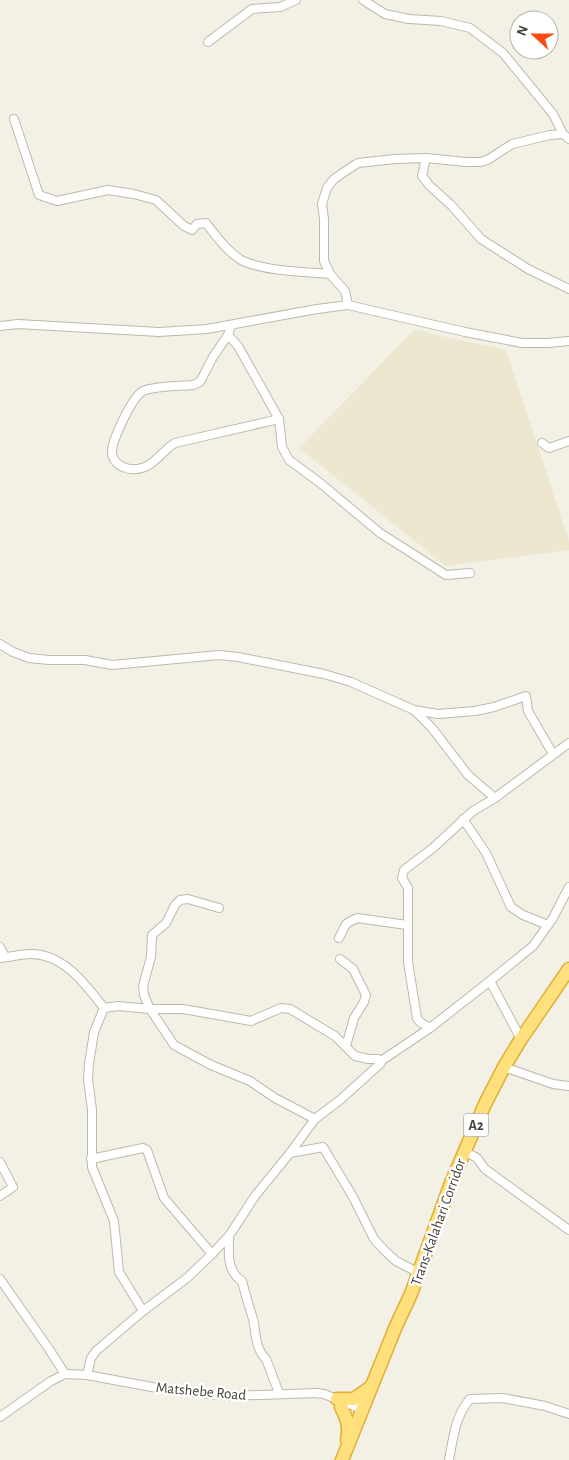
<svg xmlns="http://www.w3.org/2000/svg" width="569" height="1460" font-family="'Alegreya Sans',sans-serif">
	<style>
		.education { fill: #ede7d0 }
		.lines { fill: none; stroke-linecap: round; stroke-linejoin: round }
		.minor-casing { stroke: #bfb9a8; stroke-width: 10 }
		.trunk-casing { stroke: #e0af34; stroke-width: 15 }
		.minor { stroke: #fff; stroke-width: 8 }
		.trunk { stroke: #ffe07c; stroke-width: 12 }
		.labels { text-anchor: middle; stroke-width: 5; stroke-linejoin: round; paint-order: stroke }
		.shield { fill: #fff; stroke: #7e7a72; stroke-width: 1 }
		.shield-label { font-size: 14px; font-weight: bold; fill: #464135 }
		.street-label { font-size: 15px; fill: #464135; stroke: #fff }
	</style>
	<rect width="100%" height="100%" fill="#f3f0e6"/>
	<!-- education -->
	<path class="education" d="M414,330L506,350L569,541V550L446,566L299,448Z"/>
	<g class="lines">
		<defs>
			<g id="minor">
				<path d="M363,0L385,14L409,19L441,21L470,28L503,53L553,114L563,134L569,139"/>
				<path d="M208,42L252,9L280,7L296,0"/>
				<path d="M14,119L39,195L57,201L108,190L134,194L156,200L184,226L192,230L197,224L206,223C216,236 227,251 241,260C262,271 305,272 330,274"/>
				<path d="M426,158L422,176L429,185L452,206L481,239L528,269L569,289"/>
				<path d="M348,305L345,291L330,274L324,261V219L322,204L327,188L333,180L341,174L358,163L395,159L426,158L466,162H481L489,159L512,144L550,135L563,134"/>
				<path d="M0,326L18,324L159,332L207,329L317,309L348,305L465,332L522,343H548L569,341"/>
				<path d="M231,326L228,335L213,357L200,382L193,385C179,386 155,386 143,391C132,397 112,440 112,452C112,459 117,464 123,467C130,470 137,470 145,467C157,462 163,450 175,443L279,419"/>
				<path d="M228,335L238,346L279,419L282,447L289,460L319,482L380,533L446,575L470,573"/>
				<path d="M542,443L549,448L569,441"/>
				<path d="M0,644L13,652L29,658L49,660H85L112,665L219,655L238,657L324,674L351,682L414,710L438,714L475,711L494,707L526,696L528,711L553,754"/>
				<path d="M414,710L432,728L468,775L495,798"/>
				<path d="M463,819L486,853L511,907L523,915L548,925"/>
				<path d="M219,908L188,899L180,900L175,905L166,923L152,935L151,957L143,986L144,995L150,1009H183L251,1021L281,1008L290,1009L335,1036L355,1056L369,1059H378L381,1061"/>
				<path d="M339,938L346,924L357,918L407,925"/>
				<path d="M0,947L5,957"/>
				<path d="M0,958C10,957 21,954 31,954C64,954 86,985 104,1008L118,1006L150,1009L174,1045L211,1065L250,1081L275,1098L315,1119"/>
				<path d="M340,959L353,969L366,995L364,1002L354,1018L346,1046"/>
				<path d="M490,981L521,1039"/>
				<path d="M104,1008L94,1032L89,1064L88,1079L92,1110V1167L114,1221L119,1272L143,1311"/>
				<path d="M430,1028L420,1022L417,1018L408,962V888L402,878L404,870L433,848L473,811L495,798L569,743"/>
				<path d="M504,1067L553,1084L569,1086"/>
				<path d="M464,1151L477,1158L485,1169L569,1230"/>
				<path d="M290,1153L323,1147L353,1197L374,1239L384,1250L396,1261L419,1273"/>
				<path d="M91,1159L143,1148L147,1150L164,1198L212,1254"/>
				<path d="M0,1162L13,1187L0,1196"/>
				<path d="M229,1236C229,1252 226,1271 242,1281C245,1293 249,1306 253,1319C256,1332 255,1349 266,1359L279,1393"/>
				<path d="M0,1279L49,1349L65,1374"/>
				<path d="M314,1393L324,1394L364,1410"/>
				<path d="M317,1393L230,1396L168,1390L87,1375L91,1358L96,1351L143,1311L187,1278L212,1254L229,1236L255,1196L290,1153L315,1119L340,1100L381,1063V1061L430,1028L490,981L533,946L553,918L569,887"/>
				<path d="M0,1417L51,1381L65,1374L89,1375"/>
				<path d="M449,1460C453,1439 455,1416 470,1399L503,1398L545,1406L569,1414"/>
			</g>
			<g id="trunk">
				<path d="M337,1399H354L371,1387"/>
				<path d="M341,1407C347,1419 350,1427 347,1440"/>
				<path d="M342,1460L396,1326L411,1294L451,1183L485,1104L504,1067L521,1039L569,969"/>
			</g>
		</defs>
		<!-- minor casing -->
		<use href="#minor" class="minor-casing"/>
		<!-- trunk casing -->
		<use href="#trunk" class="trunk-casing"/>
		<!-- minor -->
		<use href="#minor" class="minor"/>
		<!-- trunk -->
		<use href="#trunk" class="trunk"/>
	</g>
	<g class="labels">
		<!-- shield labels -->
		<rect class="shield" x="463.5" y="1113.5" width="25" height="23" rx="4"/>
		<g class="shield-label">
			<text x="476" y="1130">A2</text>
		</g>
		<!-- street labels -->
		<g class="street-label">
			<text transform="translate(438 1222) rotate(-70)" y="5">Trans-Kalahari Corridor</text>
			<text transform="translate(201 1391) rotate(5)" y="5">Matshebe Road</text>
		</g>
	</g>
	<!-- north arrow -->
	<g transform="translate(534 35) rotate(291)"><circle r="24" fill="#ffffff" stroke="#b5b3ae"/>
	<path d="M0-4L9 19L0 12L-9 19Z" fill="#fd4a13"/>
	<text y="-8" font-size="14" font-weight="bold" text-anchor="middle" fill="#464135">N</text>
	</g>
</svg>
